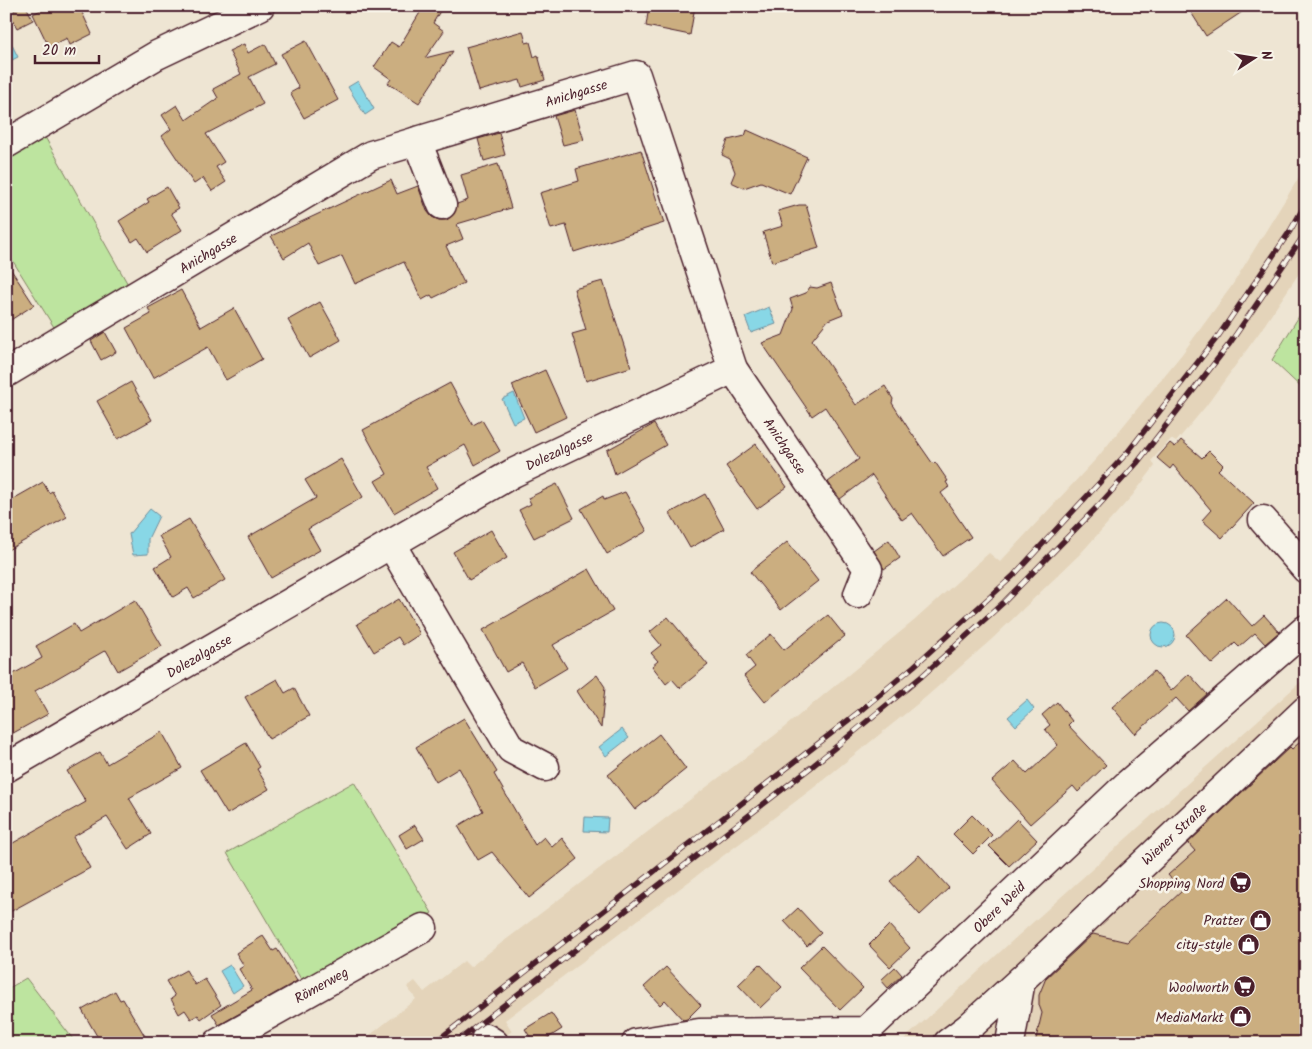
<svg xmlns="http://www.w3.org/2000/svg" width="1312" height="1049" font-family="Kalam,sans-serif">
	<style>
		.built { fill: #e4d4ba }
		.green { fill: #bde49f; stroke: #848265 }
		.water { fill: #88d7e6; stroke: #6f8d9b }
		.building { fill: #cbae80; stroke: #4a1f2b }
		.lines { fill: none; stroke-linecap: round; stroke-linejoin: round }
		.minor-casing { stroke: #4a1f2b; stroke-width: 31 }
		.minor { stroke: #f7f3e8; stroke-width: 28 }
		.rail-casing { stroke: #4a1f2b; stroke-width: 5.5 }
		.rail { stroke: #f7f3e8; stroke-width: 4; stroke-dasharray: 11; stroke-linecap: butt }
		.labels { text-anchor: middle; stroke-width: 5; stroke-linejoin: round; paint-order: stroke }
		.street-label { font-size: 14px; fill: #4a1f2b; stroke: #f7f3e8 }
		.poi-label { font-size: 14px; fill: #4a1f2b; stroke: #f7f3e8; text-anchor: end }
	</style>
	<rect width="100%" height="100%" fill="#eee5d3"/>
	<filter id="ink" filterUnits="userSpaceOnUse"><feTurbulence type="fractalNoise" baseFrequency=".02" numOctaves="2"/><feDisplacementMap in="SourceGraphic" scale="10" xChannelSelector="R" yChannelSelector="G"/><feConvolveMatrix kernelMatrix="1 2 1 2 8 2 1 2 1" color-interpolation-filters="sRGB"/></filter>
	<g filter="url(#ink)">
		<!-- built -->
		<g class="built">
			<path d="M1306,166V263L1259,333L1206,406L1176,442L1171,439L1152,460L1155,466L1132,496L1081,553L992,639L926,697L812,789L505,1020L512,1031L496,1043H360L416,999L407,987L415,981L424,992L464,961L470,967L775,735L915,620L989,553L1000,562L1097,458L1182,354L1231,287Z"/>
			<path d="M1306,677V1043H900L1011,942Z"/>
		</g>
		<!-- green -->
		<g class="green">
			<path d="M45,137L130,288L57,332L6,250V160Z"/>
			<path d="M1306,305V392L1272,360Z"/>
			<path d="M354,782L432,913L305,986L227,853Z"/>
			<path d="M26,978L76,1043H6V990Z"/>
		</g>
		<!-- water -->
		<g class="water">
			<path d="M11,43L18,57L6,63V45Z"/>
			<path d="M358,81L374,109L365,115L348,87Z"/>
			<path d="M769,307L776,324L751,333L745,317Z"/>
			<path d="M514,393L524,418L513,423L502,399Z"/>
			<path d="M150,509L159,516L148,539V554L133,555L129,534Z"/>
			<circle cx="1163" cy="635" r="12"/>
			<path d="M1027,700L1034,709L1016,726L1008,717Z"/>
			<path d="M622,729L629,738L606,756L599,747Z"/>
			<path d="M585,817L608,818L607,832L584,831Z"/>
			<path d="M230,965L243,986L233,993L220,971Z"/>
		</g>
		<!-- building -->
		<g class="building">
			<path d="M23,6H26L33,20L17,28L9,13Z"/>
			<path d="M48,6H79L92,34L70,45L67,38L49,47L33,14Z"/>
			<path d="M424,6H443L433,23L444,31L425,58L453,51L419,103L388,83L391,79L374,67L391,42L399,47Z"/>
			<path d="M649,6H695L690,35L646,26Z"/>
			<path d="M1187,6H1251L1206,36Z"/>
			<path d="M523,31L526,43L530,42L534,57L538,55L545,80L522,87L520,80L479,91L466,47Z"/>
			<path d="M306,41L338,100L304,118L290,93L299,88L281,54Z"/>
			<path d="M244,44L248,53L265,44L275,64L249,77L263,104L206,134L224,162L216,167L226,182L212,191L203,178L194,184L162,136L171,129L162,115L177,105L186,120L218,98L213,89L241,74L229,51Z"/>
			<path d="M575,110L584,140L563,145L554,116Z"/>
			<path d="M747,130L807,157L790,194L761,182L744,188L731,182L735,172L730,159L722,155L728,140L745,136Z"/>
			<path d="M499,133L505,155L484,161L478,139Z"/>
			<path d="M641,150L664,223L574,252L566,225L551,229L540,193L579,181L576,169Z"/>
			<path d="M498,164L511,208L457,224L463,239L446,246L464,283L433,298L431,295L422,300L404,262L355,284L342,256L319,266L308,243L284,258L271,236L391,180L397,194L418,186L427,211L432,217L439,220H447L454,214L457,204L468,200L461,175Z"/>
			<path d="M167,187L179,208L171,213L182,230L147,252L138,238L132,242L119,221L149,202L147,199Z"/>
			<path d="M799,205H806L819,248L772,262L763,232L783,226L778,211Z"/>
			<path d="M6,262L34,305L6,323Z"/>
			<path d="M603,281L631,367L586,381L572,334L586,330L574,289Z"/>
			<path d="M831,283L843,314L828,320L812,340L856,405L885,386L893,399L892,403L910,431L933,464L935,462L948,481L946,482L949,487L941,493L971,537L943,556L912,513L902,520L872,475L840,499L828,482L859,459L825,407L812,416L762,343L783,335L793,309L790,299L806,293L810,287L817,288Z"/>
			<path d="M181,290L201,327L234,308L262,359L226,380L208,347L153,378L126,328L151,314L148,308Z"/>
			<path d="M320,302L341,340L309,358L288,320Z"/>
			<path d="M105,332L116,352L101,360L91,341Z"/>
			<path d="M545,370L566,417L534,432L512,385Z"/>
			<path d="M131,382L152,420L118,439L97,401Z"/>
			<path d="M450,383L473,425L482,420L500,451L475,465L465,445L426,467L437,488L394,513L375,481L387,474L363,430Z"/>
			<path d="M654,424L666,445L615,474L607,450Z"/>
			<path d="M1181,440L1202,458L1209,451L1223,465L1218,470L1254,503L1222,538L1202,520L1211,510L1173,465L1170,469L1157,458L1170,443L1175,447Z"/>
			<path d="M756,444L787,487L757,509L726,466Z"/>
			<path d="M341,459L363,497L308,529L320,550L271,578L248,537L316,498L305,480Z"/>
			<path d="M43,482L49,493L52,491L67,517L6,551V503Z"/>
			<path d="M557,484L574,518L534,538L519,510L531,504L528,498Z"/>
			<path d="M625,492L647,531L607,554L581,509L603,496L604,500Z"/>
			<path d="M705,494L724,529L690,548L670,513Z"/>
			<path d="M189,519L225,580L194,598L188,588L173,597L155,567L171,557L159,536Z"/>
			<path d="M491,530L507,558L469,580L453,552Z"/>
			<path d="M889,540L900,558L884,569L874,551Z"/>
			<path d="M787,542L818,581L781,610L750,572Z"/>
			<path d="M589,569L613,611L553,645L567,668L535,687L522,663L506,672L483,630Z"/>
			<path d="M1227,598L1252,626L1264,615L1279,632L1265,644L1255,633L1239,647L1235,643L1212,664L1186,635Z"/>
			<path d="M399,599L420,634L403,645L398,637L374,652L357,624Z"/>
			<path d="M135,600L162,646L118,671L106,650L35,691L48,714L6,737V678L42,658L36,646L74,624L79,633Z"/>
			<path d="M828,615L845,636L765,702L744,676L755,667L746,655L771,634L784,650Z"/>
			<path d="M668,617L708,665L680,688L672,679L666,684L652,666L658,661L651,653L661,645L650,632Z"/>
			<path d="M1154,671L1171,691L1189,674L1207,694L1188,711L1176,698L1135,734L1112,707Z"/>
			<path d="M597,675L605,687L601,728L577,691Z"/>
			<path d="M277,679L285,693L294,688L309,716L269,739L245,697Z"/>
			<path d="M1057,702L1072,721L1068,725L1106,765L1078,792L1073,786L1030,824L992,781L1015,761L1027,774L1058,745L1045,729L1050,725L1042,715Z"/>
			<path d="M464,718L497,772L494,774L535,845L544,837L552,847L562,838L578,859L529,898L492,852L478,860L458,826L483,811L459,768L436,782L416,747Z"/>
			<path d="M162,732L182,768L129,798L151,834L128,849L107,817L73,837L90,868L6,914V847L86,802L67,771L100,752L107,764Z"/>
			<path d="M659,734L686,769L635,810L608,775Z"/>
			<path d="M1306,737V1043H1035L1042,1013L1039,1005V995L1046,978L1093,934L1127,942L1182,891L1168,875L1195,851L1188,843L1290,747L1292,749Z"/>
			<path d="M246,743L260,767L257,769L269,789L227,814L200,770Z"/>
			<path d="M972,815L992,835L973,854L953,834Z"/>
			<path d="M1017,819L1037,840L1009,866L989,846Z"/>
			<path d="M415,825L424,839L407,849L399,835Z"/>
			<path d="M919,855L949,888L920,915L890,881Z"/>
			<path d="M798,908L821,933L807,946L784,921Z"/>
			<path d="M889,925L910,948L890,967L869,945Z"/>
			<path d="M263,936L273,951L277,949L297,981L219,1025L212,1014L252,990L239,969L244,966L236,953Z"/>
			<path d="M822,946L863,988L840,1010L799,968Z"/>
			<path d="M760,964L782,987L760,1008L738,985Z"/>
			<path d="M666,967L701,1005L687,1019L683,1020L665,1000L660,1005L644,987Z"/>
			<path d="M895,967L902,975L888,988L881,980Z"/>
			<path d="M186,970L195,985L205,979L221,1005L201,1019L198,1015L191,1019L185,1010L179,1014L171,999L175,996L166,981Z"/>
			<path d="M115,991L120,1000L123,999L149,1043H126L122,1037L112,1043H101L82,1010Z"/>
			<path d="M551,1013L562,1029L540,1043H534L525,1029Z"/>
		</g>
		<g class="lines">
			<defs>
				<g id="minor">
					<path d="M417,141L442,205"/>
					<path d="M6,144L157,55L260,6"/>
					<path d="M6,373L371,155L636,75L733,369L868,569L858,594"/>
					<path d="M1263,520L1306,569"/>
					<path d="M391,544L511,749L545,767"/>
					<path d="M6,768L513,473L733,369"/>
					<path d="M1021,980L1306,710"/>
					<path d="M486,1038L494,1043"/>
					<path d="M218,1043L423,928"/>
					<path d="M636,1043L699,1033L866,1031L1129,783L1306,629"/>
					<path d="M948,1043L968,1028L1021,980L1010,1043"/>
				</g>
			</defs>
			<!-- minor casing -->
			<use href="#minor" class="minor-casing"/>
			<!-- minor -->
			<use href="#minor" class="minor"/>
			<defs>
				<g id="rail">
					<path d="M434,1043L860,711L914,666L1013,576L1127,453L1219,335L1290,231L1306,203"/>
					<path d="M455,1043L810,768L922,676L1004,602L1099,505L1137,463L1230,343L1306,232"/>
				</g>
			</defs>
			<!-- rail casing -->
			<use href="#rail" class="rail-casing"/>
			<!-- rail -->
			<use href="#rail" class="rail"/>
		</g>
	</g>
	<!-- icons -->
	<defs>
		<symbol id="supermarket-disc" viewBox="-11 -11 22 22"><circle r="9.5" fill="#4a1f2b" stroke="#f7f3e8"/><path d="M-6-5.5h2.5l.6 2H6L4.5 2H-2.5L-4.4-4H-6ZM-1.5 3.2a1.3 1.3 0 1 0 .1 0ZM3 3.2a1.3 1.3 0 1 0 .1 0Z" fill="#fff"/></symbol>
		<symbol id="shop-disc" viewBox="-11 -11 22 22"><circle r="9.5" fill="#4a1f2b" stroke="#f7f3e8"/><path d="M-5-2.5h2.3a2.7 3.5 0 0 1 5.4 0H5L5.5 6h-11ZM-1.5-2.5h3a1.5 2.3 0 0 0-3 0Z" fill="#fff"/></symbol>
	</defs>
	<g fill-rule="evenodd">
		<use href="#supermarket-disc" x="1228" y="870" width="25" height="25"/>
		<use href="#shop-disc" x="1248" y="908" width="25" height="25"/>
		<use href="#shop-disc" x="1236" y="932" width="25" height="25"/>
		<use href="#supermarket-disc" x="1232" y="974" width="25" height="25"/>
		<use href="#shop-disc" x="1228" y="1004" width="25" height="25"/>
	</g>
	<g class="labels">
		<!-- street labels -->
		<g class="street-label">
			<text transform="translate(576 93) rotate(-17)" y="5">Anichgasse</text>
			<text transform="translate(208 253) rotate(-31)" y="5">Anichgasse</text>
			<text transform="translate(785 446) rotate(56)" y="5">Anichgasse</text>
			<text transform="translate(559 451) rotate(-25)" y="5">Dolezalgasse</text>
			<text transform="translate(199 656) rotate(-30)" y="5">Dolezalgasse</text>
			<text transform="translate(1174 834) rotate(-43)" y="5">Wiener Straße</text>
			<text transform="translate(999 907) rotate(-44)" y="5">Obere Weid</text>
			<text transform="translate(321 985) rotate(-29)" y="5">Römerweg</text>
		</g>
		<!-- poi labels -->
		<g class="poi-label">
			<text x="1224" y="888">Shopping Nord</text>
			<text x="1244" y="925">Pratter</text>
			<text x="1232" y="949">city-style</text>
			<text x="1229" y="992">Woolworth</text>
			<text x="1224" y="1022">MediaMarkt</text>
		</g>
	</g>
	<!-- margin -->
	<rect width="1312" height="1049" fill="none" stroke="#f7f3e8" stroke-width="25"/>
	<rect x="12" y="12" width="1287" height="1024" fill="none" stroke="#4a1f2b" stroke-width="2" filter="url(#ink)"/>
	<!-- north arrow -->
	<g transform="translate(1254 58) rotate(78)" stroke="#f7f3e8" stroke-width="4" paint-order="stroke">
	<path d="M0-4L9 19L0 12L-9 19Z" fill="#4a1f2b"/>
	<text y="-8" font-size="14" font-weight="bold" text-anchor="middle" fill="#4a1f2b">N</text>
	</g>
	<!-- scale -->
	<path d="M35 55v8h64v-8" fill="none" stroke="#4a1f2b" stroke-width="2.5"/>
	<text x="42" y="55" font-size="15" fill="#4a1f2b" stroke="#f7f3e8" stroke-width="4" paint-order="stroke">20 m</text>
</svg>
